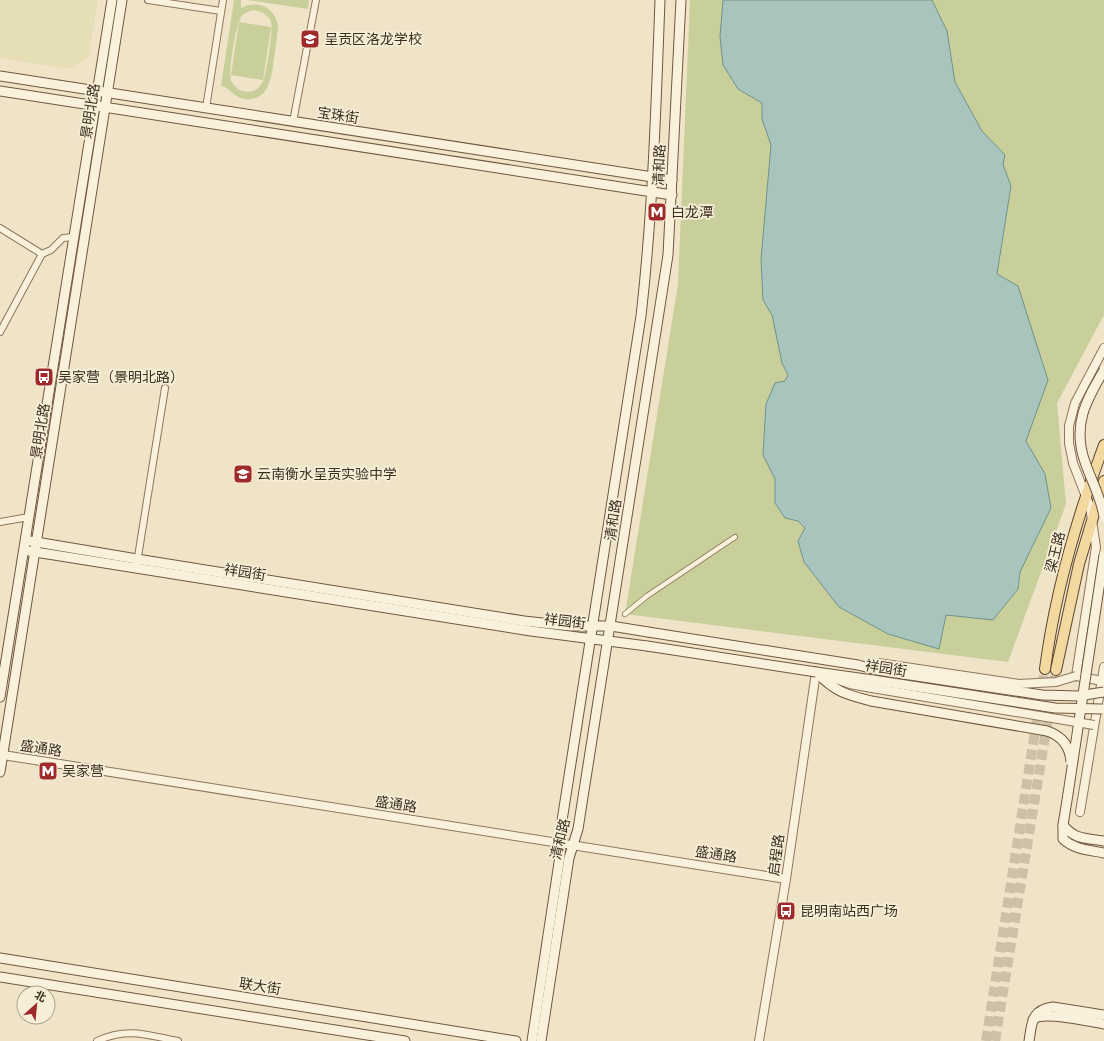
<svg xmlns="http://www.w3.org/2000/svg" width="1104" height="1041" font-family="Spectral,'Noto Sans SC',serif">
	<style>
		.farmland { fill: #e6deb5 }
		.green { fill: #c9cf9b; fill-rule: evenodd }
		.water { fill: #a9c4bc; stroke: #6f938a }
		.lines { fill: none; stroke-linecap: round; stroke-linejoin: round }
		.primary-tunnel { stroke: #ccc0a6; stroke-width: 10; stroke-dasharray: 10 5; stroke-linecap: butt }
		.pedestrian-casing { stroke: #8d765c; stroke-width: 6 }
		.minor-casing { stroke: #8d765c; stroke-width: 8 }
		.tertiary-casing { stroke: #8d765c; stroke-width: 10 }
		.secondary-casing { stroke: #6f573f; stroke-width: 11 }
		.primary-casing { stroke: #5b4430; stroke-width: 12 }
		.pedestrian { stroke: #faf1dc; stroke-width: 4.5 }
		.minor { stroke: #faf1dc; stroke-width: 6 }
		.tertiary { stroke: #faf1dc; stroke-width: 8 }
		.secondary { stroke: #faf1dc; stroke-width: 9 }
		.primary { stroke: #f3d9a0; stroke-width: 10 }
		.tertiary-bridge-casing { stroke: #8d765c; stroke-width: 10; stroke-linecap: butt }
		.secondary-bridge-casing { stroke: #6f573f; stroke-width: 11; stroke-linecap: butt }
		.tertiary-bridge { stroke: #faf1dc; stroke-width: 8 }
		.secondary-bridge { stroke: #faf1dc; stroke-width: 9 }
		.labels { text-anchor: middle; stroke-width: 3.5; stroke-linejoin: round; paint-order: stroke }
		.poi-label { font-size: 14px; fill: #3d2e20; stroke: #f7eed8; text-anchor: start }
		.street-label { font-size: 14px; fill: #3d2e20; stroke: #f7eed8 }
	</style>
	<rect width="100%" height="100%" fill="#f0e4c8"/>
	<!-- farmland -->
	<path class="farmland" d="M0,0H98L89,56L70,69L0,58Z"/>
	<!-- green -->
	<g class="green">
		<path d="M234,0H241V8C257,0 273,6 278,24C278,33 276,43 275,52C272,71 272,102 245,99C234,98 230,87 221,86ZM254,10C261,11 268,14 271,22C273,30 267,75 262,83C259,88 254,92 248,92C240,92 234,87 231,80C228,72 236,24 241,17C244,13 249,11 254,10Z"/>
		<path d="M247,0H309L308,9Z"/>
		<path d="M690,0H1104V315L1057,403L1066,504L1008,662L625,614L678,284Z"/>
		<path d="M239,22L271,27L263,80L231,75Z"/>
	</g>
	<!-- water -->
	<path class="water" d="M723,0H932L947,31L955,82L982,131L1005,155L1003,164L1011,186L997,274L1018,286L1048,380L1026,441L1045,474L1051,508L1020,572L1018,589L993,620L946,615L939,649L888,634L839,607L804,562L798,541L805,528L798,521L785,518L775,503V479L763,455L766,404L775,383L785,381L788,375L782,363L772,315L763,300L761,260L771,145L762,119V103L738,89L723,65L720,37Z"/>
	<g class="lines">
		<!-- primary-tunnel -->
		<g class="primary-tunnel">
			<path d="M986,1041L1045,669"/>
			<path d="M995,1041L1056,670"/>
		</g>
		<defs>
			<path id="pedestrian" d="M625,614L647,596L735,537"/>
			<g id="minor">
				<path d="M148,0L221,11"/>
				<path d="M206,108L223,0"/>
				<path d="M293,122L316,0"/>
				<path d="M0,228L42,254L51,250L63,238L74,237"/>
				<path d="M0,332L42,254"/>
				<path d="M0,522L29,517"/>
				<path d="M137,563L165,388"/>
				<path d="M97,1041C127,1027 147,1035 178,1041"/>
			</g>
			<g id="tertiary">
				<path d="M1102,681L1076,676L1096,547L1090,507L1073,463L1069,443V426L1075,403L1104,348"/>
				<path d="M3,755L786,879"/>
				<path d="M1080,812L1104,667"/>
				<path d="M759,1041L786,879L816,672L850,684L872,688"/>
			</g>
			<g id="secondary">
				<path d="M0,76L672,180"/>
				<path d="M0,91L672,195"/>
				<path d="M30,541L143,560L524,621L571,626H611L648,632"/>
				<path d="M29,551L531,631L647,646"/>
				<path d="M858,665L877,670"/>
				<path d="M816,672C836,692 844,694 871,701"/>
				<path d="M816,672L873,680"/>
				<path d="M0,697L112,0"/>
				<path d="M0,772L122,0"/>
				<path d="M1068,794L1063,825C1075,840 1086,838 1104,841"/>
				<path d="M1063,825V839C1075,850 1089,850 1104,853"/>
				<path d="M0,958L516,1041"/>
				<path d="M0,977L405,1041"/>
				<path d="M1033,1020C1042,1010 1090,1022 1104,1024"/>
				<path d="M532,1041L560,856L561,827L641,316C653,211 656,106 660,0"/>
				<path d="M541,1041L569,858L578,829L668,255L681,0"/>
				<path d="M1029,1041C1032,1023 1031,1010 1053,1007L1104,1015"/>
			</g>
			<g id="primary">
				<path d="M1045,669C1055,592 1077,517 1104,445"/>
				<path d="M1056,670L1079,564L1104,481"/>
			</g>
		</defs>
		<!-- pedestrian casing -->
		<use href="#pedestrian" class="pedestrian-casing"/>
		<!-- minor casing -->
		<use href="#minor" class="minor-casing"/>
		<!-- tertiary casing -->
		<use href="#tertiary" class="tertiary-casing"/>
		<!-- secondary casing -->
		<use href="#secondary" class="secondary-casing"/>
		<!-- primary casing -->
		<use href="#primary" class="primary-casing"/>
		<!-- pedestrian -->
		<use href="#pedestrian" class="pedestrian"/>
		<!-- minor -->
		<use href="#minor" class="minor"/>
		<!-- tertiary -->
		<use href="#tertiary" class="tertiary"/>
		<!-- secondary -->
		<use href="#secondary" class="secondary"/>
		<!-- primary -->
		<use href="#primary" class="primary"/>
		<defs>
			<g id="tertiary-bridge">
				<path d="M878,663L1019,684L1056,682L1076,676"/>
				<path d="M872,688L1094,725"/>
			</g>
			<g id="secondary-bridge">
				<path d="M1104,370C1086,401 1072,425 1085,462C1091,480 1101,497 1104,517"/>
				<path d="M648,632L858,665"/>
				<path d="M647,646L816,672"/>
				<path d="M877,670L1042,695L1078,696L1104,692"/>
				<path d="M873,680L1055,708L1102,709"/>
				<path d="M871,701L1047,731C1062,736 1070,746 1071,762"/>
				<path d="M1068,794L1104,555"/>
			</g>
		</defs>
		<!-- tertiary-bridge casing -->
		<use href="#tertiary-bridge" class="tertiary-bridge-casing"/>
		<!-- secondary-bridge casing -->
		<use href="#secondary-bridge" class="secondary-bridge-casing"/>
		<!-- tertiary-bridge -->
		<use href="#tertiary-bridge" class="tertiary-bridge"/>
		<!-- secondary-bridge -->
		<use href="#secondary-bridge" class="secondary-bridge"/>
	</g>
	<!-- icons -->
	<defs>
		<symbol id="school-square" viewBox="-11 -11 22 22"><rect x="-9" y="-9" width="18" height="18" rx="4" fill="#9e2a2b" stroke="#f7eed8"/><path d="M0-5L7-2L0 1L-7-2ZM-4 1L0 2.5L4 1V4Q0 6-4 4Z" fill="#fff"/></symbol>
		<symbol id="metro-square" viewBox="-11 -11 22 22"><rect x="-9" y="-9" width="18" height="18" rx="4" fill="#9e2a2b" stroke="#f7eed8"/><path d="M-5.5 5V-5H-3L0 0L3-5H5.5V5H3V-.5L0 4L-3-.5V5Z" fill="#fff"/></symbol>
		<symbol id="bus-square" viewBox="-11 -11 22 22"><rect x="-9" y="-9" width="18" height="18" rx="4" fill="#9e2a2b" stroke="#f7eed8"/><path d="M-5-6H5V4H4V6H2V4H-2V6H-4V4H-5ZM-3.5-4V0h7V-4ZM-3.5 1.2v1.5H-2V1.2ZM2 1.2v1.5H3.5V1.2Z" fill="#fff"/></symbol>
	</defs>
	<g fill-rule="evenodd">
		<use href="#school-square" x="299" y="28" width="22" height="22"/>
		<use href="#metro-square" x="646" y="201" width="22" height="22"/>
		<use href="#bus-square" x="33" y="366" width="22" height="22"/>
		<use href="#school-square" x="232" y="463" width="22" height="22"/>
		<use href="#metro-square" x="37" y="760" width="22" height="22"/>
		<use href="#bus-square" x="775" y="900" width="22" height="22"/>
	</g>
	<g class="labels">
		<!-- poi labels -->
		<g class="poi-label">
			<text x="324" y="44">呈贡区洛龙学校</text>
			<text x="671" y="217">白龙潭</text>
			<text x="58" y="382">吴家营（景明北路）</text>
			<text x="257" y="479">云南衡水呈贡实验中学</text>
			<text x="62" y="776">吴家营</text>
			<text x="800" y="916">昆明南站西广场</text>
		</g>
		<!-- street labels -->
		<g class="street-label">
			<text transform="translate(90 111) rotate(-81)" y="5">景明北路</text>
			<text transform="translate(338 115) rotate(9)" y="5">宝珠街</text>
			<text transform="translate(659 165) rotate(-87)" y="5">清和路</text>
			<text transform="translate(40 431) rotate(-81)" y="5">景明北路</text>
			<text transform="translate(613 520) rotate(-81)" y="5">清和路</text>
			<text transform="translate(1055 552) rotate(-76)" y="5">梁王路</text>
			<text transform="translate(245 572) rotate(9)" y="5">祥园街</text>
			<text transform="translate(565 621) rotate(7)" y="5">祥园街</text>
			<text transform="translate(886 668) rotate(9)" y="5">祥园街</text>
			<text transform="translate(41 748) rotate(9)" y="5">盛通路</text>
			<text transform="translate(396 804) rotate(9)" y="5">盛通路</text>
			<text transform="translate(560 839) rotate(-76)" y="5">清和路</text>
			<text transform="translate(716 854) rotate(9)" y="5">盛通路</text>
			<text transform="translate(776 855) rotate(-82)" y="5">启程路</text>
			<text transform="translate(260 986) rotate(9)" y="5">联大街</text>
		</g>
	</g>
	<!-- north arrow -->
	<g transform="translate(36 1005) rotate(27)"><circle r="19" fill="#f7eed8" stroke="#ada18e"/>
	<path d="M0-3L7 15L0 10L-7 15Z" fill="#9e2a2b"/>
	<text y="-6" font-size="11" font-weight="bold" text-anchor="middle" fill="#3d2e20">北</text>
	</g>
</svg>
